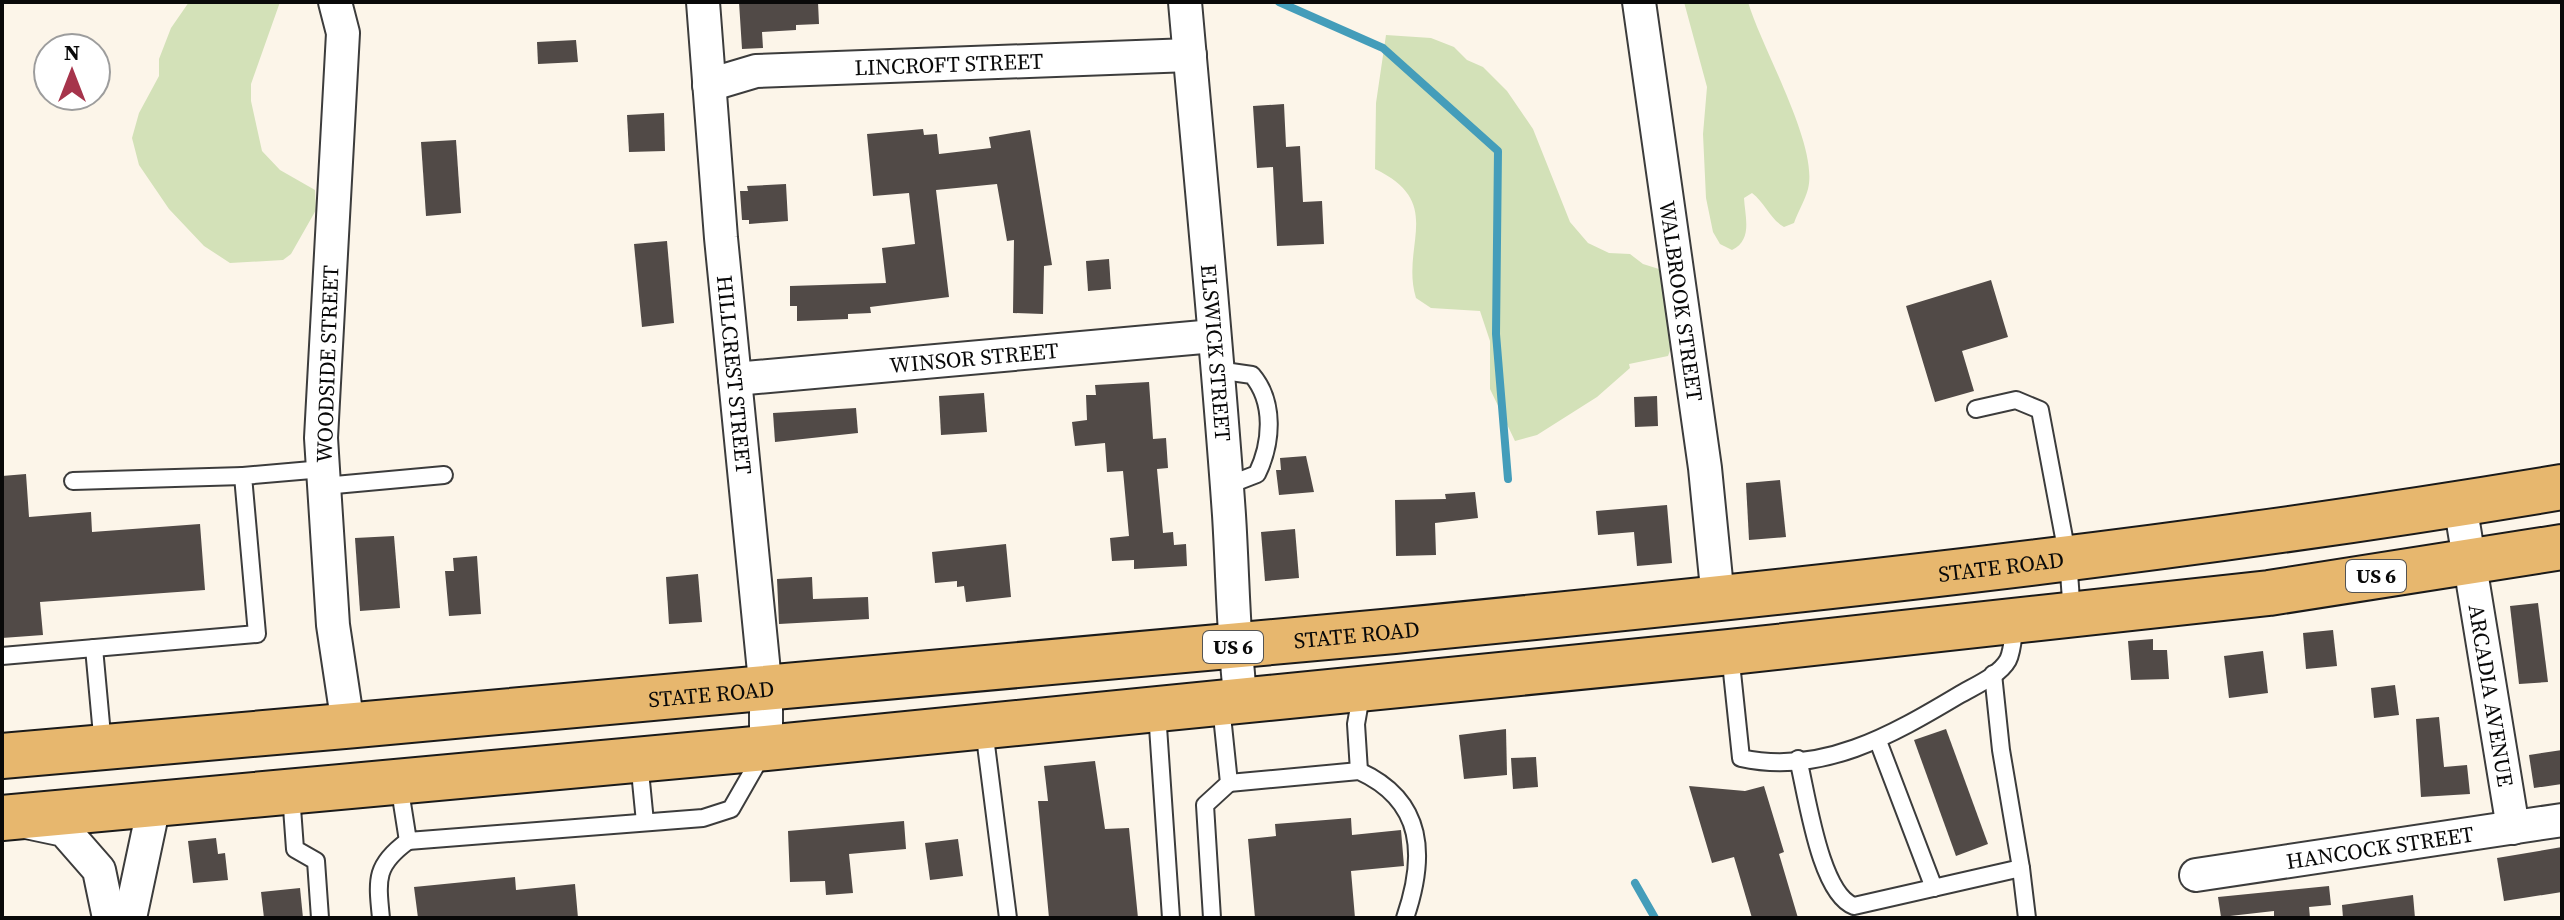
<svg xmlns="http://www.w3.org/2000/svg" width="2564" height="920" font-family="'Source Serif 4',serif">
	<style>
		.green { fill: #d3e1b8 }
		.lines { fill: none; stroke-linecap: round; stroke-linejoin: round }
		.stream { stroke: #449dba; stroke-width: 8 }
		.building { fill: #514a47 }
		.lane-casing { stroke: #3c3c3c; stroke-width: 20 }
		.street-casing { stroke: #3c3c3c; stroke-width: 36 }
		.primary-casing { stroke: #1a1a1a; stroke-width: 48 }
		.lane { stroke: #fff; stroke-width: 16 }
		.street { stroke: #fff; stroke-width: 32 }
		.primary { stroke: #e7b76e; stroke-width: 44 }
		.labels { text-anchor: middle; stroke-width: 8; stroke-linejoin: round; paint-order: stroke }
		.shield { fill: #fff; stroke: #535353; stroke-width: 2 }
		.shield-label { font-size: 20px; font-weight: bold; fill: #090909 }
		.street-label { font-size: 22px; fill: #090909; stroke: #fff }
	</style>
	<rect width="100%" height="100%" fill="#fcf5e9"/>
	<!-- green -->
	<g class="green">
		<path d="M189,2H280L251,84V101L262,151L280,170L315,190L316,210L291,254L283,260L230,263L204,246L169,209L139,165L132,138L139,113L159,76V59L171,28Z"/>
		<path d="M1684,2H1748C1762,49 1819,146 1808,189C1805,200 1798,212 1794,223L1784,227C1770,219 1765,203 1752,193L1744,198C1745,217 1753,240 1732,250L1720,244L1713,232L1706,198L1703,134L1707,87Z"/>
		<path d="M1386,35L1431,38L1454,47L1467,60L1483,67L1507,91L1533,129L1570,222L1588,243L1609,253L1630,254L1643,264L1659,269C1670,290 1678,334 1668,356L1629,364L1630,368L1597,397L1537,435L1515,441L1490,389V341L1480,311L1431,308L1416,298C1400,245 1446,203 1375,169L1376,103Z"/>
	</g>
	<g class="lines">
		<!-- stream -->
		<g class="stream">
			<path d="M1279,2L1383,48L1498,151L1496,334L1508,479"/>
			<path d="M1635,883L1655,918"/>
		</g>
	</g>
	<!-- building -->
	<g class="building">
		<path d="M739,2H818L819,24L796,25V30L762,32L763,48L742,49Z"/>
		<path d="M576,40L578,62L538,64L537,42Z"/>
		<path d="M1284,104L1286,147L1300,146L1303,202L1322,201L1324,244L1277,246L1273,167L1257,168L1253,106Z"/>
		<path d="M664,113L665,151L629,152L627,115Z"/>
		<path d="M923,129L924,135L937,134L939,154L991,148L989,137L1030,130L1052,265L1044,266L1043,314L1013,313L1014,240L1007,241L997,184L936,190L949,297L870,307L871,313L848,314V319L797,321V306H790V286L886,283L882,248L915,244L909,193L873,196L867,134Z"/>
		<path d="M456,140L461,213L426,216L421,142Z"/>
		<path d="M786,184L788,221L749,224V220H742L740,191H748L747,186Z"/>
		<path d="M667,241L674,323L642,327L634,244Z"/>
		<path d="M1109,259L1111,289L1088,291L1086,261Z"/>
		<path d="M1991,280L2008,337L1962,351L1974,391L1935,402L1906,306Z"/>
		<path d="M1149,382L1153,439L1166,438L1168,468L1157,469L1163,533L1173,532L1174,545L1186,544L1187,566L1134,569V560L1112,561L1110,538L1129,536L1123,471L1107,472L1105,443L1075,446L1072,422L1087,420L1086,395H1096L1095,385Z"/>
		<path d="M984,393L987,432L941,435L939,396Z"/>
		<path d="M1657,396L1658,426L1635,427L1634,397Z"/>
		<path d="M856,408L858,433L775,442L773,413Z"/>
		<path d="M1306,456L1314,492L1279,495L1276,470H1281L1280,458Z"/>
		<path d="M26,474L29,517L91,512L92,532L200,524L205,590L40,602L43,635L2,638V476Z"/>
		<path d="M1780,480L1786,537L1749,540L1746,483Z"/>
		<path d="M1475,492L1478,518L1435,523L1436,555L1396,556L1395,500L1446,499L1445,494Z"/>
		<path d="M1667,505L1672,563L1637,566L1634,532L1598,535L1596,511Z"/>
		<path d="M1295,529L1299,578L1265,581L1261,532Z"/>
		<path d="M394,536L400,608L360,611L355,538Z"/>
		<path d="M1006,544L1011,597L966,602L964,586L957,587V581L935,583L932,552Z"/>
		<path d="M477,556L481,614L449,616L445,571H454L453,558Z"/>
		<path d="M698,574L702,622L669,624L666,577Z"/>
		<path d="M812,577L813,599L868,597L869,619L779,624L777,579Z"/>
		<path d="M2538,603L2548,682L2519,684L2510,606Z"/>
		<path d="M2333,630L2337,666L2306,669L2303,633Z"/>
		<path d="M2153,639V650H2167L2169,679L2131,680L2128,641Z"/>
		<path d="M2263,651L2268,693L2229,698L2224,656Z"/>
		<path d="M2395,685L2399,715L2374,718L2371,688Z"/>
		<path d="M2439,717L2444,767L2467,765L2470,794L2421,797L2416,719Z"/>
		<path d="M1506,729L1507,775L1464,779L1459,735Z"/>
		<path d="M1946,729L1988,844L1956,856L1914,740Z"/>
		<path d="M2562,750V784L2534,788L2529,755Z"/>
		<path d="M1536,757L1538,787L1513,789L1511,758Z"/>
		<path d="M1095,761L1105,829L1129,828L1138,918H1049L1038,801H1048L1044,766Z"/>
		<path d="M1689,786L1745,791L1764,786L1784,852L1779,854L1798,918H1752L1734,857L1712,863Z"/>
		<path d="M1351,818L1352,835L1401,830L1404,866L1351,871L1355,918H1255L1248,839L1276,836L1275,824Z"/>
		<path d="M904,821L906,849L849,854L853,893L826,895L825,881L790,882L788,831Z"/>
		<path d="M216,838L218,854L225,853L228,880L193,883L188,841Z"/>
		<path d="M958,839L963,876L930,880L925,843Z"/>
		<path d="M2562,847V892L2504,901L2497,858Z"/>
		<path d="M515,877L516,890L575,884L578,918H418L414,887Z"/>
		<path d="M2329,886L2331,905L2309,907L2310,918H2274V911L2221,917L2218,897Z"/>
		<path d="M300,888L303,918H264L261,892Z"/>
		<path d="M2413,895L2415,918H2343L2342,905Z"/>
	</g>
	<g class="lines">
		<defs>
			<g id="lane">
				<path d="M1217,370L1252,375C1275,402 1272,443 1257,474L1226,486"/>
				<path d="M1976,409L2016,400L2040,410L2068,559L2072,614"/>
				<path d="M73,481L243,476"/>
				<path d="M324,486L444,475"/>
				<path d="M94,648L103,746"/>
				<path d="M1730,653L1741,758C1821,776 1892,735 1959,695C1974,686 1999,676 2008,660C2013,650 2013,634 2015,623"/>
				<path d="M2,656L257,634L243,476L323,469"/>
				<path d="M1157,712L1171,918"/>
				<path d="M984,729L1008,918"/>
				<path d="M1878,741L1934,888"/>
				<path d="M1798,759C1807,795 1820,894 1854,906L2021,868L2001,750L1993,674"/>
				<path d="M639,761L645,822"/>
				<path d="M1359,771L1356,724L1362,690"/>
				<path d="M1229,783L1359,771C1425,801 1426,857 1405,918"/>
				<path d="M399,784L408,841L703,818L731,809L762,755"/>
				<path d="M291,794L295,849L316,861L320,918"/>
				<path d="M2021,868L2027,918"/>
				<path d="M381,918C377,879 375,865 408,841"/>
				<path d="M1212,918L1205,805L1229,783L1221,706"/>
			</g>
			<g id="street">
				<path d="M335,2L343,33L321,438L333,625L348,725"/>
				<path id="s1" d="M703,2L721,238L766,692V748"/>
				<path id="s2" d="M1185,2C1200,173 1217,344 1229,515C1233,578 1233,640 1241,702"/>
				<path id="s3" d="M1639,2L1705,468L1718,599"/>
				<path id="s4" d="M709,85L756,71L1190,55"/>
				<path id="s5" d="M735,379L1214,336"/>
				<path id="s6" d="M2460,504L2513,828"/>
				<path d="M26,822L64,830L99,870L109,918"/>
				<path id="s7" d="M2196,875L2562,820"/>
				<path d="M130,918L154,805"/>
			</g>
			<g id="primary">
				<path id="s8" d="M2,756C466,715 930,676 1394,631C1785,593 2174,552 2562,487"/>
				<path d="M2,818L766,748L1730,652L2269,593L2562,547"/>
			</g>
		</defs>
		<!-- lane casing -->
		<use href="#lane" class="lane-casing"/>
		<!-- street casing -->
		<use href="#street" class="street-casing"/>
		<!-- primary casing -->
		<use href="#primary" class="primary-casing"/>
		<!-- lane -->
		<use href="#lane" class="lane"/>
		<!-- street -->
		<use href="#street" class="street"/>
		<!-- primary -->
		<use href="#primary" class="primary"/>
	</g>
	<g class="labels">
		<!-- shield labels -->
		<g class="shield">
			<rect x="2346" y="560" width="60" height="32" rx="6"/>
			<rect x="1203" y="631" width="60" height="32" rx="6"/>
		</g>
		<g class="shield-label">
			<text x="2376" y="583">US 6</text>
			<text x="1233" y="654">US 6</text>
		</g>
		<!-- street labels -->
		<g class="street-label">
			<text dy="8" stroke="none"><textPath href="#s4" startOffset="242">LINCROFT STREET</textPath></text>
			<text dy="8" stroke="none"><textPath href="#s3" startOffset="302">WALBROOK STREET</textPath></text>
			<text dy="8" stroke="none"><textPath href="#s2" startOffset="352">ELSWICK STREET</textPath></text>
			<text dy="8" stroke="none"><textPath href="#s5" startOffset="240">WINSOR STREET</textPath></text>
			<text transform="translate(327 364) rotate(-88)" y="8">WOODSIDE STREET</text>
			<text dy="8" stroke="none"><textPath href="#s1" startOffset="374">HILLCREST STREET</textPath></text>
			<text dy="8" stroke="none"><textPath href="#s8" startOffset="2008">STATE ROAD</textPath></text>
			<text dy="8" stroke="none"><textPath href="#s8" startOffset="1360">STATE ROAD</textPath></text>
			<text dy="8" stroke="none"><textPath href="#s6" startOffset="194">ARCADIA AVENUE</textPath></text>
			<text dy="8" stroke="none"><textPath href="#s8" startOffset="712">STATE ROAD</textPath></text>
			<text dy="8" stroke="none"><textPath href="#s7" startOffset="186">HANCOCK STREET</textPath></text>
		</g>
	</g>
	<!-- border -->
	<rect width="2564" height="920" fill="none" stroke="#090909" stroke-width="8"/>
	<!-- north arrow -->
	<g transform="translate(72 72)"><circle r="38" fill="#ffffff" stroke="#9d9d9d" stroke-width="2"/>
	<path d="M0-6L14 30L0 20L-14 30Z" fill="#a6344b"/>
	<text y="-12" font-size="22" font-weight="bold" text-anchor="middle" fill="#090909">N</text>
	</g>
</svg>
